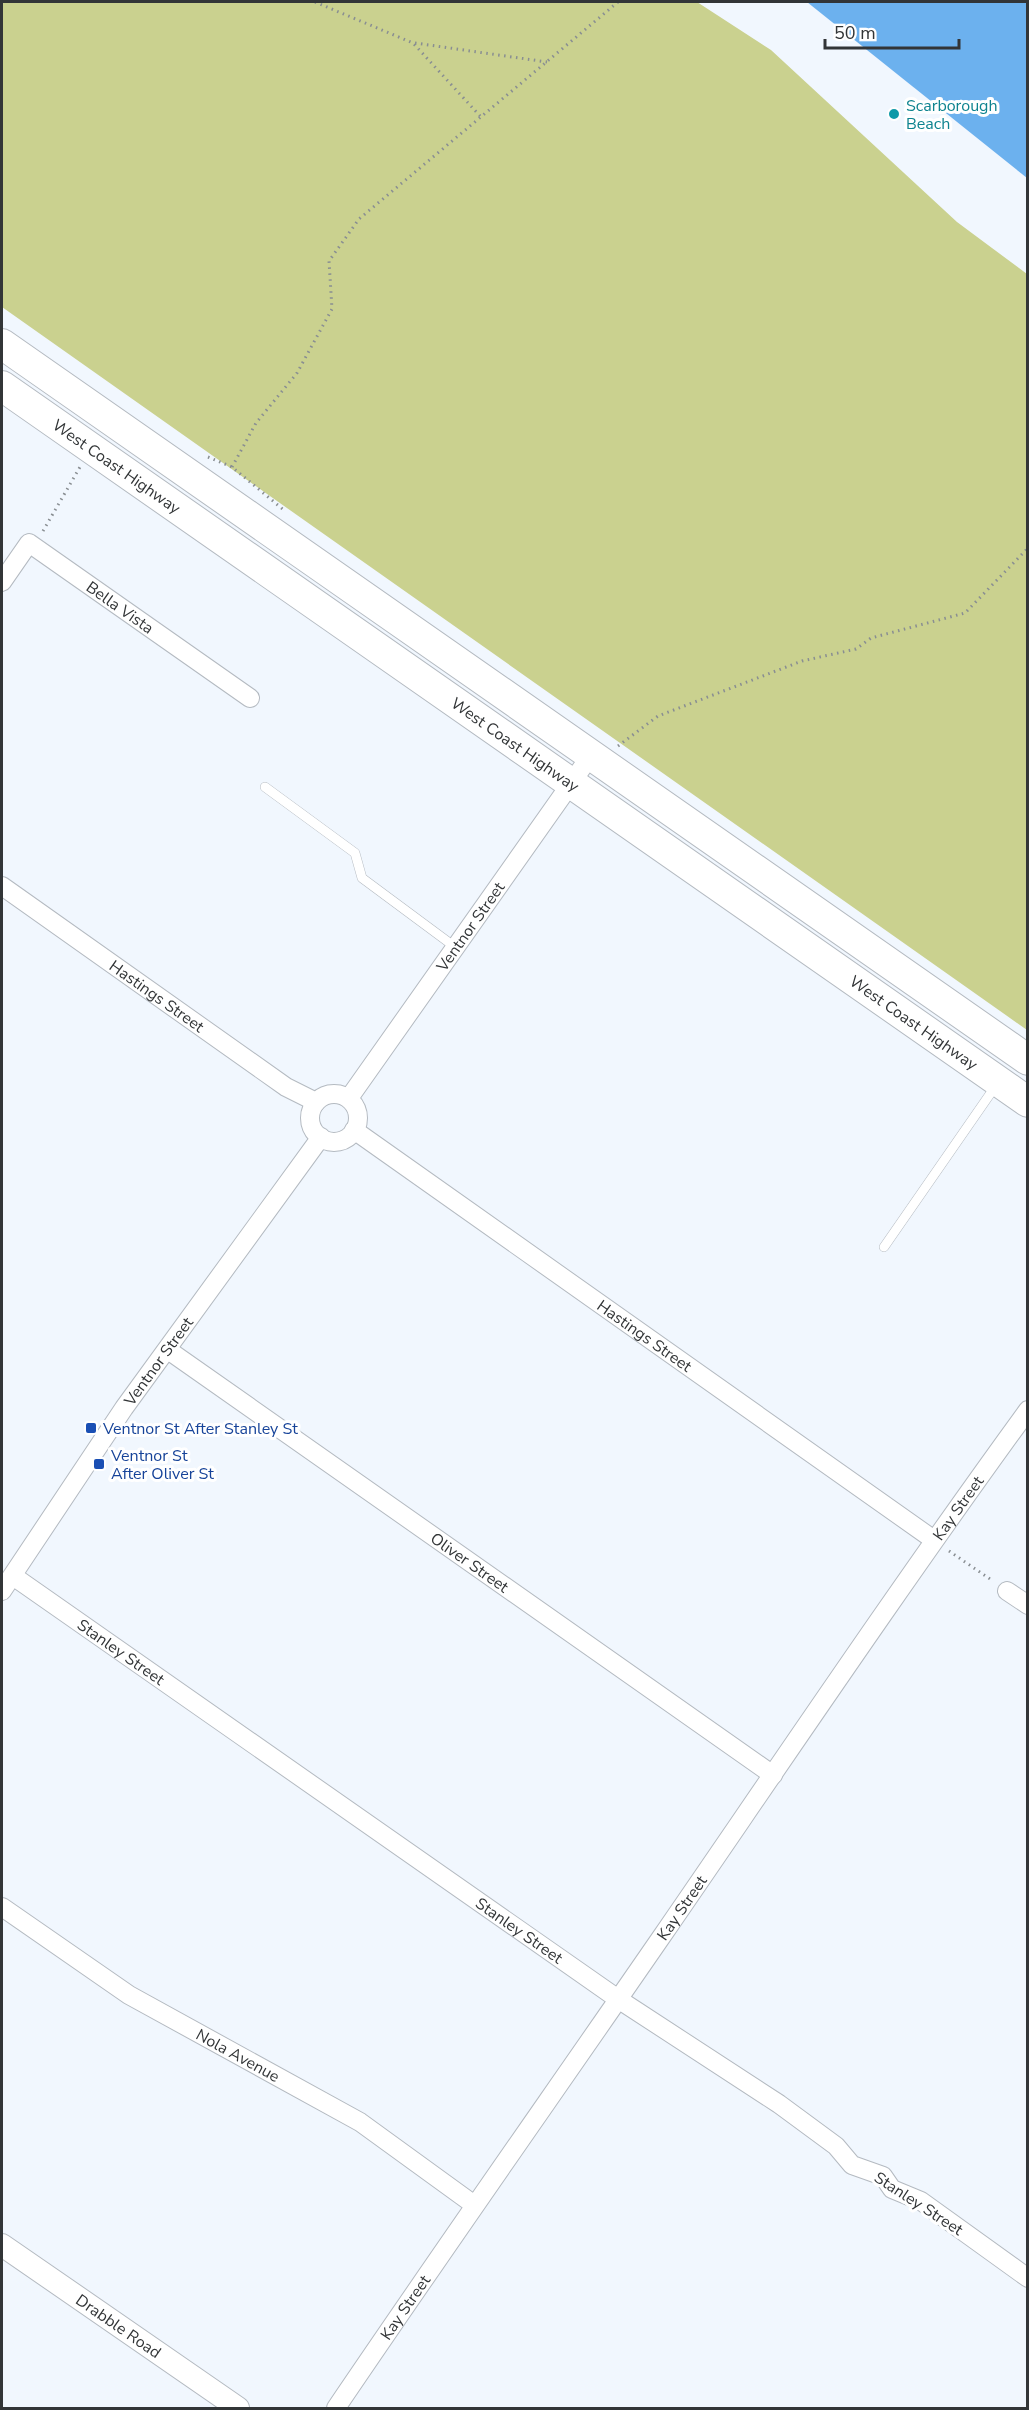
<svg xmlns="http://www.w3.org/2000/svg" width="1029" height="2410" font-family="'Nunito Sans',sans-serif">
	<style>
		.green { fill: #cad18f }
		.water { fill: #6cb1ee }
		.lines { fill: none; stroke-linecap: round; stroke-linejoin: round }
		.service-casing { stroke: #b4bac1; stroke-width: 10 }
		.minor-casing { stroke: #b4bac1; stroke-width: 20 }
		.tertiary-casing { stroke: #b4bac1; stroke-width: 24 }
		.trunk-casing { stroke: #b4bac1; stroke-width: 32 }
		.path { stroke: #898e92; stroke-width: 3; stroke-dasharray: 1.5 4.5; stroke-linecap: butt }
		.service { stroke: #fff; stroke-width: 9 }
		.minor { stroke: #fff; stroke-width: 18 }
		.tertiary { stroke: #fff; stroke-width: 22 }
		.trunk { stroke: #fff; stroke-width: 30 }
		.culture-dot { fill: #0f9aa8; stroke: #fff; stroke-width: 2 }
		.transit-dot { fill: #1a4fb4; stroke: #fff; stroke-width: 2 }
		.labels { text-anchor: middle; stroke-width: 6; stroke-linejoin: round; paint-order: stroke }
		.culture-label { font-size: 16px; fill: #0d838f; stroke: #fff; text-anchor: start }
		.street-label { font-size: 16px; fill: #323537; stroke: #fff }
		.transit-label { font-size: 16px; fill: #164399; stroke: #fff; text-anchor: start }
	</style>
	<rect width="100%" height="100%" fill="#f1f7fe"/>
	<!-- green -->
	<path class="green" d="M2,2H697L771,50L957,222L1027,274V1030L2,307Z"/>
	<!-- water -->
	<path class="water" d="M807,2H1027V178Z"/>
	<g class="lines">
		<defs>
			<g id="service">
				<path d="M265,787L355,853L362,878L455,947"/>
				<path d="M884,1247L997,1084"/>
			</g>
			<g id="minor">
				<path id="s1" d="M2,582L29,543L250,698"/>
				<path id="s2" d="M2,886L286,1087L316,1102"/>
				<circle cx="334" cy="1118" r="24"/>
				<path id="s3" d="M349,1098L591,755"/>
				<path id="s4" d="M354,1130L934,1540"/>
				<path id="s5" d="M168,1350L773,1775"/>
				<path id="s6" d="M13,1576L618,1999L779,2104L836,2146L852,2165L883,2176L892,2189L921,2201L1028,2278"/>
				<path id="s7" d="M2,1591L124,1408L321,1137"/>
				<path d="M1007,1591L1028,1605"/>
				<path id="s8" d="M2,1907L129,1995L360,2122L473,2204"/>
				<path id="s9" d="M336,2408C443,2250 553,2094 662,1936C783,1760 902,1583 1028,1410"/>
			</g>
			<g id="tertiary">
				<path id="s10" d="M2,2245L238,2408"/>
			</g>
			<g id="trunk">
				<path d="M2,344L1028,1060"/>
				<path id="s11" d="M2,386L1028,1102"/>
			</g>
		</defs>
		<!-- service casing -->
		<use href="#service" class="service-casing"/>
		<!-- minor casing -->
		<use href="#minor" class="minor-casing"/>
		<!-- tertiary casing -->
		<use href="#tertiary" class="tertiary-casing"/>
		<!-- trunk casing -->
		<use href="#trunk" class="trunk-casing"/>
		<!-- path -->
		<g class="path">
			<path d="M315,2L413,43L481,117"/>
			<path d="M415,43L547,62"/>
			<path d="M208,457L232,467L285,511"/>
			<path d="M232,467L256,423L297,373L332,309L329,261L359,219L618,2"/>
			<path d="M43,531L80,467"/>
			<path d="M618,746L658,716L802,661L856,649L871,638L965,613L1028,548"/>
			<path d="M949,1551L993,1581"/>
		</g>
		<!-- service -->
		<use href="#service" class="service"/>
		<!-- minor -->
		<use href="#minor" class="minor"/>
		<!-- tertiary -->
		<use href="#tertiary" class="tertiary"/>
		<!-- trunk -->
		<use href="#trunk" class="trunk"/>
	</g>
	<!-- markers -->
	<circle class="culture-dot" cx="894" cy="114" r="6"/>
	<g class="transit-dot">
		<rect x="85" y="1422" width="12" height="12" rx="3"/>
		<rect x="93" y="1458" width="12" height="12" rx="3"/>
	</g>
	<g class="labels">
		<!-- culture labels -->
		<g class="culture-label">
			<text x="906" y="111">Scarborough<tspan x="906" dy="18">Beach</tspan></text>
		</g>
		<!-- street labels -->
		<g class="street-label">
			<text dy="6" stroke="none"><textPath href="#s11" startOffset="140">West Coast Highway</textPath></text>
			<text dy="6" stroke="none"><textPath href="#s1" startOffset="159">Bella Vista</textPath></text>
			<text dy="6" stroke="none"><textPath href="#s11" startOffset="626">West Coast Highway</textPath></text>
			<text dy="6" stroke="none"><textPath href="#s3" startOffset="210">Ventnor Street</textPath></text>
			<text dy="6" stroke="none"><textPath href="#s2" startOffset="190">Hastings Street</textPath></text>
			<text dy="6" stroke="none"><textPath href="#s11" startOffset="1112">West Coast Highway</textPath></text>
			<text dy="6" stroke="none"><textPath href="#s4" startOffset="356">Hastings Street</textPath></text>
			<text dy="6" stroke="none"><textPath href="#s7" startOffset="278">Ventnor Street</textPath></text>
			<text dy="6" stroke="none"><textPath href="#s9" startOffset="1094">Kay Street</textPath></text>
			<text dy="6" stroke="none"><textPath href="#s5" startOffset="369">Oliver Street</textPath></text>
			<text dy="6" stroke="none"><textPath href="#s6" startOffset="132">Stanley Street</textPath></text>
			<text dy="6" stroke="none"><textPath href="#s9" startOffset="608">Kay Street</textPath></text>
			<text dy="6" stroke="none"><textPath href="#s6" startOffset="618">Stanley Street</textPath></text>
			<text dy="6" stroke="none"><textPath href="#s8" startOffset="279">Nola Avenue</textPath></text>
			<text transform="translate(919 2203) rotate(33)" y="6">Stanley Street</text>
			<text dy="6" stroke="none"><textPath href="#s9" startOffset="122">Kay Street</textPath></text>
			<text dy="6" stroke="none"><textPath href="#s10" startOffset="142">Drabble Road</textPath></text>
		</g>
		<!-- transit labels -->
		<g class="transit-label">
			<text x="103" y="1434">Ventnor St After Stanley St</text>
			<text x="111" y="1461">Ventnor St<tspan x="111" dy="18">After Oliver St</tspan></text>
		</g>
	</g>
	<!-- border -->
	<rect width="1029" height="2410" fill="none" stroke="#323537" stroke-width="6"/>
	<!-- scale -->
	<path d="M825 39v9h134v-9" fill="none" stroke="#323537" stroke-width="3"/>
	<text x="834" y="39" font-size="18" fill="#323537" stroke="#ffffff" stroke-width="4.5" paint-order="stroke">50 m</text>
</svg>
